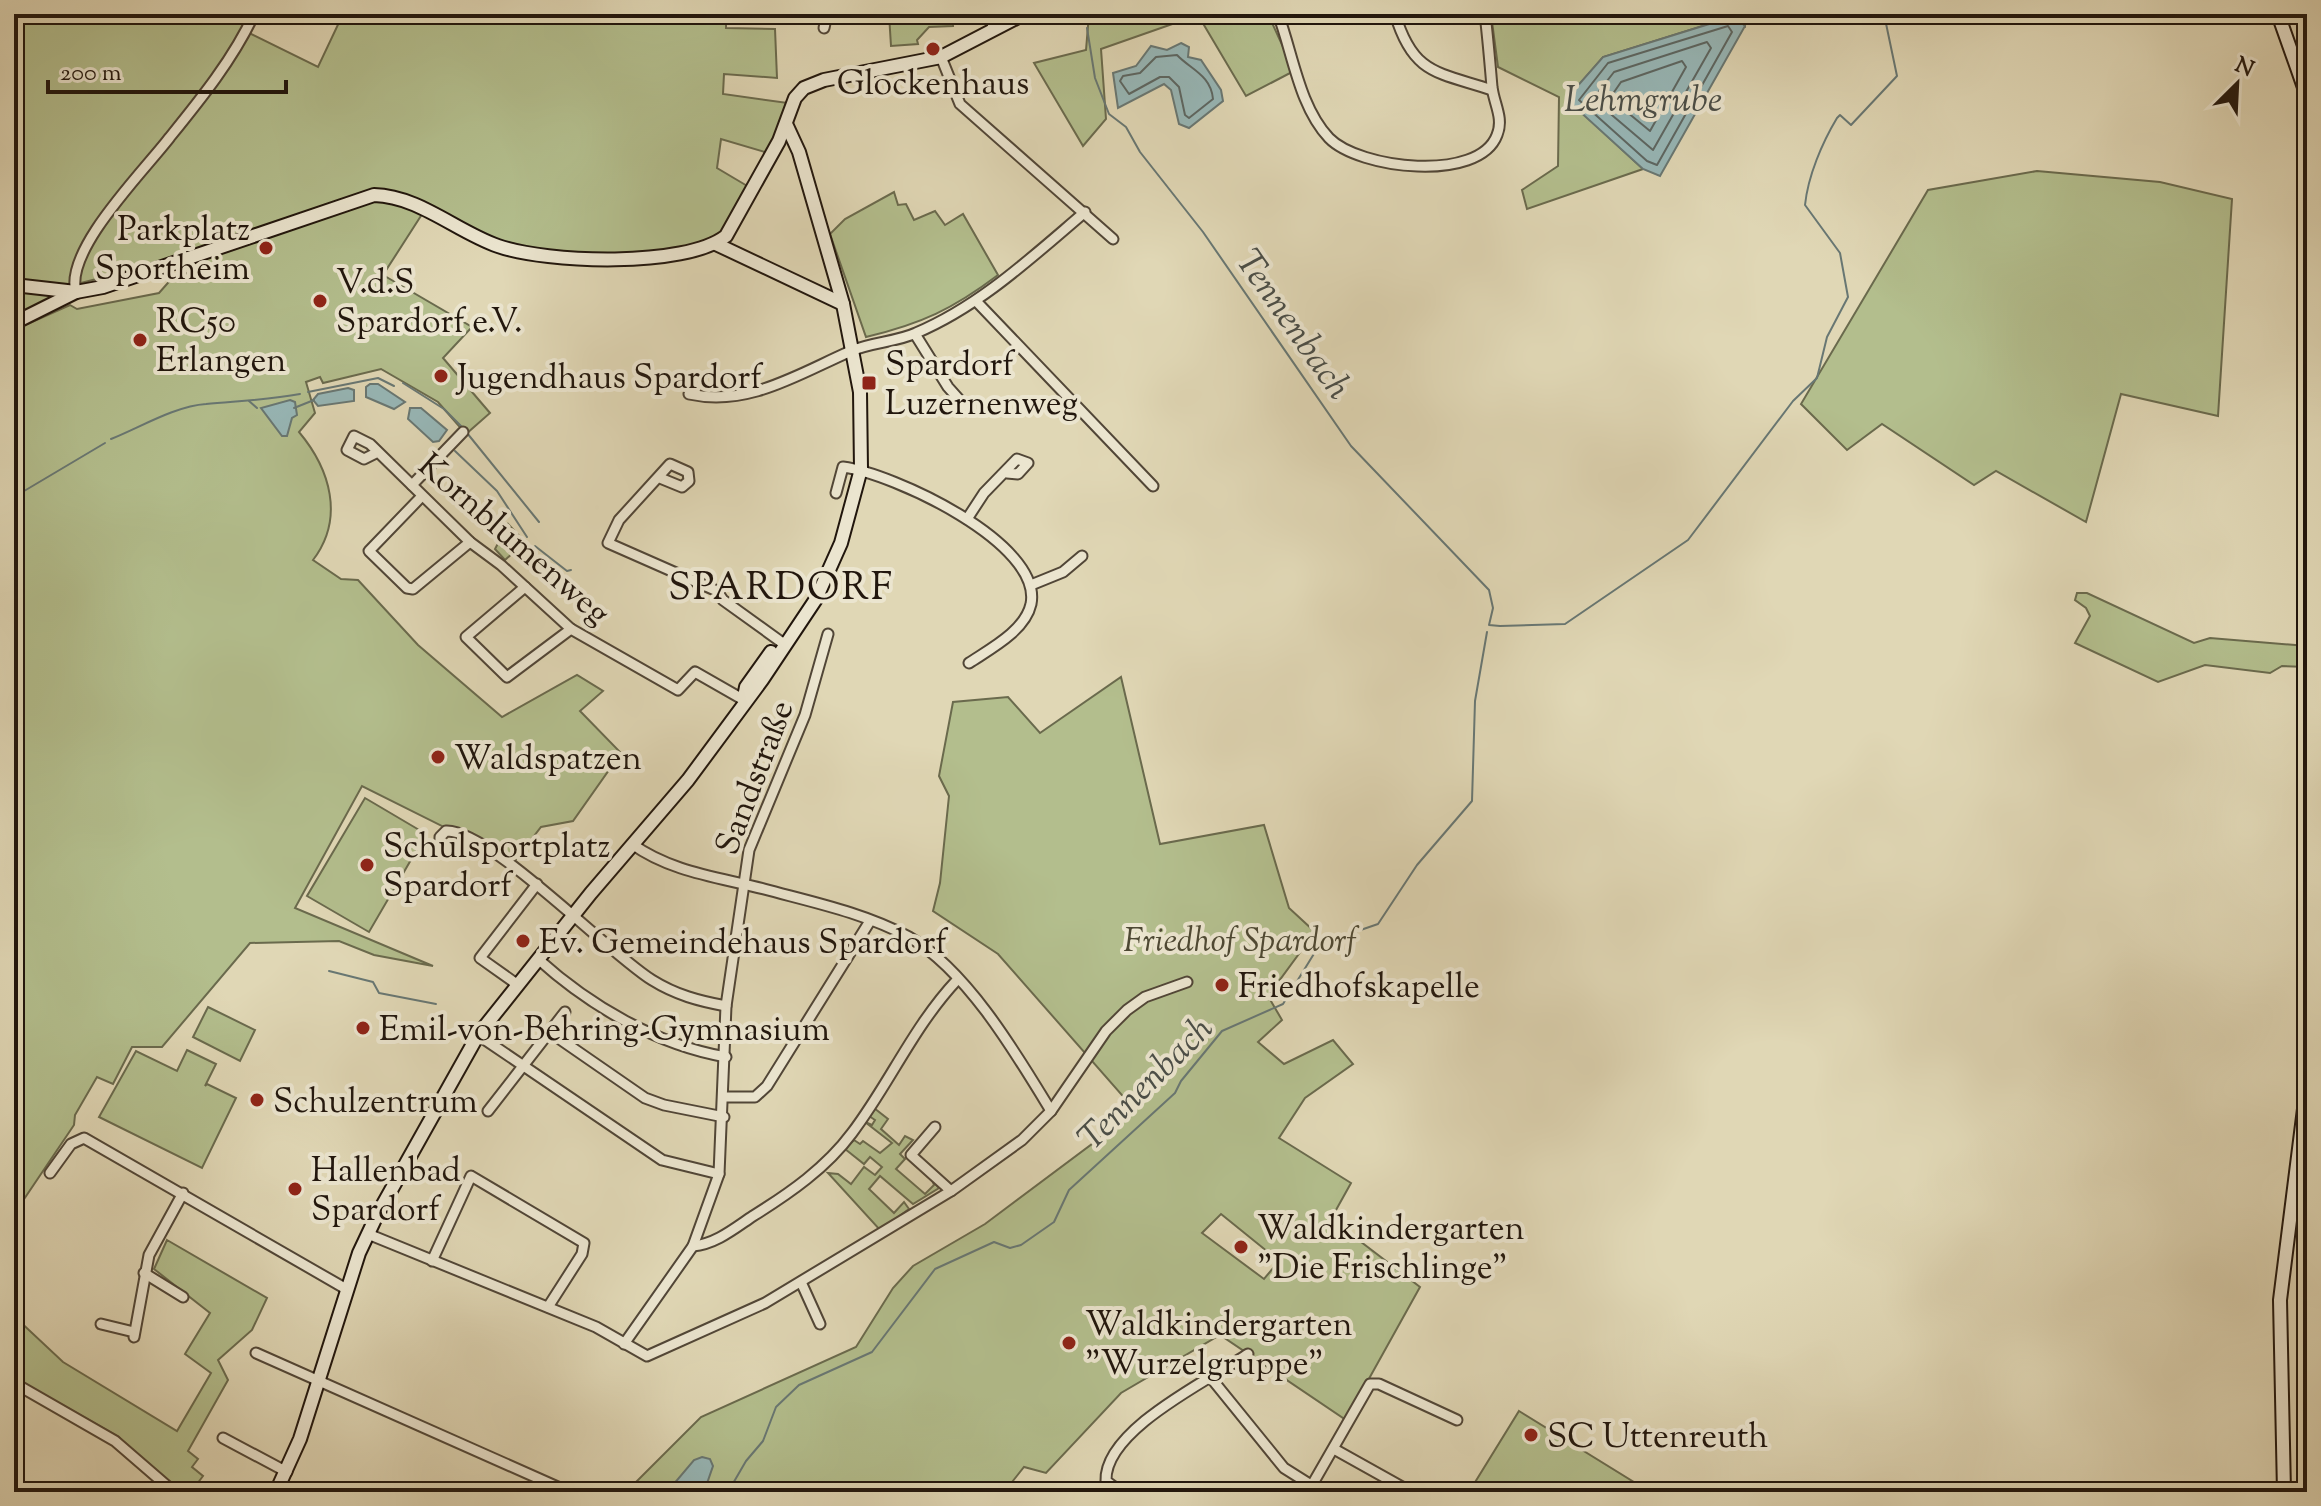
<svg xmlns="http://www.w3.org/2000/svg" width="2321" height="1506" font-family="'Sorts Mill Goudy',serif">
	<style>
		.green { fill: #b3be8d; stroke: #6a6a4d; stroke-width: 2; fill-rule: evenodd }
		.water { fill: #97b7b7; stroke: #687773; stroke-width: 2 }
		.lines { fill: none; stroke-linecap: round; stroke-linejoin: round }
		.shore { stroke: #5c6662; stroke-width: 2 }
		.stream { stroke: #687773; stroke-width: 2 }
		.street-casing { stroke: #514637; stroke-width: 13 }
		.secondary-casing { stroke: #21160d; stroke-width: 16 }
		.street { stroke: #ebe5cf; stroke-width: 9 }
		.secondary { stroke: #ebe5cf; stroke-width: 12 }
		.poi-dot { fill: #8f2418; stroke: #ebe5cf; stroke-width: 3 }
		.labels { text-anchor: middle; stroke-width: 8; stroke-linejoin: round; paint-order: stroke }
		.poi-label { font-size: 34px; fill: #21160d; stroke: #ebe5cf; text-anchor: start }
		.street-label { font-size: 34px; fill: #21160d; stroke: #ebe5cf }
		.park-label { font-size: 34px; font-style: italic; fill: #4d4833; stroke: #ebe5cf }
		.water-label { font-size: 36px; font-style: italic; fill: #4a4e48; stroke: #ebe5cf }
		.quarter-label { font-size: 38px; letter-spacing: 2px; fill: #21160d; stroke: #ebe5cf }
	</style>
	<rect width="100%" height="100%" fill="#e0d7b5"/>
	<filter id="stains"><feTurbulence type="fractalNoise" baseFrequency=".0025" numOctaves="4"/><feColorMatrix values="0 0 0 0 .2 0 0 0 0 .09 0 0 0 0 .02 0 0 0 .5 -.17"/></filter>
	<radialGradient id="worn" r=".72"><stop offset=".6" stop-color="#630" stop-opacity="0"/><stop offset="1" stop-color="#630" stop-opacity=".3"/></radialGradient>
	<!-- green -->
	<g class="green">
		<path d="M14,14H240L248,21L245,31L318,67L343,14H726V28L775,29L777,78L724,74L723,94L788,103L768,153L721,139L717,168L749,187C740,204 731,233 713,244C682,263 547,254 511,245C481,237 454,221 426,208L383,275L472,327L443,358L490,413L466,434L438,402L381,369L323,383L320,377L306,382L315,413L299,432C330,469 345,518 313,560L341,579L358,580L418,645L502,717L577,675L603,691L580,711L621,753L573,821L541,827L514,862L362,786L295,908L433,966L374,955L339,941L250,943L162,1047H132L113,1084L97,1077L75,1115L74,1125L14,1214V330L70,305L77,309L159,293L174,276L201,270L198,253L77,284L58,285L14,278Z"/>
		<path d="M889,14H953V26L929,27L917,40L918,44L891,46Z"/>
		<path d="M1089,14H1268L1294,71L1246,96L1198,15L1101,49L1106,119L1083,146L1034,63L1086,50Z"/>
		<path d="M1491,14H1746L1745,26L1735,16L1603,57L1567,99L1643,169L1527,209L1522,190L1558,166L1559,97L1498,67Z"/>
		<path d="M2037,171L2160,182L2232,199L2218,416L2121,394L2086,522L1996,471L1974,485L1882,424L1847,450L1801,404L1928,190Z"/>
		<path d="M894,192L898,205L906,204L914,220L935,211L945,225L963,214L998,275C953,309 921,324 866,337L830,234L845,219Z"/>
		<path d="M14,289L52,295L56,299L14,318Z"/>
		<path d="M508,524L525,542L505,560L495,549Z"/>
		<path d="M2077,593H2087L2194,643L2210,638L2307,646V667L2282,666L2270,673L2205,665L2158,682L2075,643L2090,616L2086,608L2075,600Z"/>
		<path d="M1121,677L1160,844L1264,825L1289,908L1315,932L1268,996L1282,1020L1258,1042L1284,1064L1333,1040L1353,1064L1305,1098L1279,1138L1351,1183L1331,1219L1420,1287L1346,1420L1220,1335L1121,1393L1046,1473L1024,1467L1004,1492H626L701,1417L856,1347L893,1288L913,1266L985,1224L1136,1111L998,954L933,911L940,883L949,796L939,776L953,702L1008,697L1040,733ZM1221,1214L1279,1261L1264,1279L1202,1233Z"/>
		<path d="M365,798L426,834L369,932L307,896Z"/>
		<path d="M208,1007L255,1030L240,1061L193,1037Z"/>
		<path d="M187,1050L216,1064L205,1086L207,1084L236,1098L202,1168L99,1117L136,1051L177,1071Z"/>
		<path d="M874,1108L888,1119L881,1129L899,1145L905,1136L913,1140L900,1154L905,1159L896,1169L925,1194L934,1185L932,1180L939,1188L913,1204L880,1176L869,1189L894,1213L904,1202L909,1209L880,1230L828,1173L838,1174L851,1184L864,1167L875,1175L882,1167L870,1157L864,1164L845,1149L854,1140L860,1144L863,1141L880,1153L892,1143L865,1122L872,1125L875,1120L869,1116Z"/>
		<path d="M167,1240L267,1298L252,1330L218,1360L228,1380L188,1451L198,1459L192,1467L203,1476L191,1492L165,1486L170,1492H156L163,1485L119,1437L34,1389L14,1402V1316L63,1362L177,1431L211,1373L185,1354L210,1313L154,1269Z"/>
		<path d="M1519,1411L1650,1492H1469Z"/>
	</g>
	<!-- water -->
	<g class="water">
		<path d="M1735,16L1745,26L1660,176L1643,169L1566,99L1603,57Z"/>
		<path d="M1181,43L1189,47L1188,57L1201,60L1221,90L1223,101L1189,128L1179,124L1171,90L1164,84L1118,108L1113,73L1136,66L1151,46L1167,50Z"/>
		<path d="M370,384H378L405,402L394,409L366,397V387Z"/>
		<path d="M348,388L354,390V401L318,406L313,400L318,394Z"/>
		<path d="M290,400L295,402L297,415L292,418L287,436H282L261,408Z"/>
		<path d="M410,408H421L447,430L439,441L433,442L408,419Z"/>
		<path d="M702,1457L710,1459L713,1466L704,1492H667L694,1460Z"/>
	</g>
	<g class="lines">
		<!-- shore -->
		<g class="shore">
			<path d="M1728,26L1732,32L1657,165L1647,161L1579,100L1608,63Z"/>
			<path d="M1707,42L1711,48L1653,150L1593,99L1614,72Z"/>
			<path d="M1177,55C1190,69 1211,75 1213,99L1189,118L1185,115L1179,87L1169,77H1160L1129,94L1120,81L1123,76L1140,73L1156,57Z"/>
			<path d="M1682,61L1686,67L1650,131L1610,98L1621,82Z"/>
		</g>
		<!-- stream -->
		<g class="stream">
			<path d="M1087,28L1095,78L1109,114L1126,127L1140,152L1203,232L1351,446L1489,590L1493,608L1489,625L1500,626L1565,624L1688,540L1793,401L1817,378L1827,337L1848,297L1840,253L1805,205C1808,176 1822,143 1837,118L1840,115L1851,125L1897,76L1884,14"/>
			<path d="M403,383L444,409L463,428"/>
			<path d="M308,392L378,378L394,386"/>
			<path d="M249,401L257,408"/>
			<path d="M294,408L314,400"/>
			<path d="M467,433L539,522"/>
			<path d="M111,439C139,428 175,406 206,404C237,401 268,400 300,394"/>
			<path d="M455,451L497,491L527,537"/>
			<path d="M14,497L105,443"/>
			<path d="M535,546L567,571L571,570"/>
			<path d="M329,971L373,982L379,993L436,1004"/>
			<path d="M728,1492L746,1461L763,1441L776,1407L799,1385L872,1352L935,1269L994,1242L1010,1248L1021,1245L1054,1222L1069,1190L1175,1093L1181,1081L1222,1031L1283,1004L1320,944L1378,924L1417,865L1472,801L1475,701L1487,632"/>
		</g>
		<defs>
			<g id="street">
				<path d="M1278,14C1293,54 1299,106 1329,138C1359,169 1479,183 1497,135C1504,118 1494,104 1492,87C1490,63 1488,39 1485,14"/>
				<path d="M1395,14C1413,75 1438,72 1492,90"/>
				<path d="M824,28L827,14"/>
				<path d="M992,28L996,14"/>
				<path d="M941,57L960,104L1113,239"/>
				<path d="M76,292C64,250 145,170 170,137C200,100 234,58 254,14"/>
				<path d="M976,301L1153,486"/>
				<path d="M915,334L948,387L965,406"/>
				<path d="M689,394C749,407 798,374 851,351C872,342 896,342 916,333C980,306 1032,257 1085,212"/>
				<path d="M376,453L364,459L347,450L354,436L370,444L470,542L501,565L571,629L678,690L695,672L744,700"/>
				<path d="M660,478L682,487L689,481L688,472L670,464L619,520L608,543L717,591L723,600L784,644"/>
				<path d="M412,485L463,432"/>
				<path d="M836,493L843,467C892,473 1043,543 1031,604C1025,631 990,649 969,663"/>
				<path d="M422,496L369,551L407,588L413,589L470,542"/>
				<path d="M967,519L984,493L1017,459L1028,463L1018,474L1007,473"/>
				<path d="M1031,585L1063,572L1082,556"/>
				<path d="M525,587L466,637L507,677L571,629"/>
				<path d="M468,838L452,849L440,844V837L446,831C489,829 608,953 652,980C676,995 699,1001 726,1006"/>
				<path d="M632,844C671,872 718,877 764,889C812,902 865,913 909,937C967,970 1017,1055 1051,1111"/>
				<path d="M538,959C590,1006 657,1045 726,1057"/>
				<path d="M518,985L480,958L537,884"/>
				<path d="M551,1033L645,1098L664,1105L724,1117"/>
				<path d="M478,1035L662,1160L719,1174"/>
				<path d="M725,1097H755L767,1086L870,921"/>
				<path d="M488,1111L565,1012"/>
				<path d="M935,1127L911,1155L951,1191"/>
				<path d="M50,1173L71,1144L84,1138L348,1290"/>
				<path d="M368,1234L596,1327L647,1356L765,1303L951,1191L1022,1140L1051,1111L1106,1031L1127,1010L1145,997L1187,982"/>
				<path d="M693,1246C716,1244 735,1228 753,1216C790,1193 826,1168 852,1133C890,1083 913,1027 957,980"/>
				<path d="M432,1261L471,1176L584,1243L582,1254L548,1307"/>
				<path d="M144,1273L183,1297"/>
				<path d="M801,1282L820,1324"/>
				<path d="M101,1324L134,1332"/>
				<path d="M134,1337L149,1255L183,1193"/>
				<path d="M624,1344L693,1246L719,1174L726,1006L749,850L805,715L828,634"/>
				<path d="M256,1353L569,1492"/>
				<path d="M1211,1378L1284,1468L1311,1485"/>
				<path d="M14,1383L115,1441L174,1492"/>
				<path d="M223,1438L287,1472"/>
				<path d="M1334,1449L1411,1492"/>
				<path d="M1121,1492L1106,1481C1104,1430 1209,1380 1248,1354"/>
				<path d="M1308,1492L1370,1384H1379L1457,1420"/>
			</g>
			<g id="secondary">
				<path d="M2278,14L2307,96"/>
				<path d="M716,244L843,304"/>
				<path d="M14,285L76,292L103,287L374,195C419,196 457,232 498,246C547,263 685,268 726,236L779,141L795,98L804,88L824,80L941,57L1024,14"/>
				<path d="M14,323L76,292"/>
				<path d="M744,697L746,687L771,652"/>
				<path d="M276,1492L300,1439L359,1253L376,1217L478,1035L591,893L688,780L762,680L816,599L841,543L861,469L860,392L843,304L799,152L787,126"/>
				<path d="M2284,1492L2280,1300L2307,1085"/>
			</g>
		</defs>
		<!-- street casing -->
		<use href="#street" class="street-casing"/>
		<!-- secondary casing -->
		<use href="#secondary" class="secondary-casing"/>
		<!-- street -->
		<use href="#street" class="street"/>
		<!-- secondary -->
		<use href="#secondary" class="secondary"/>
	</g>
	<!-- markers -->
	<g class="poi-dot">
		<circle cx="933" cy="49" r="8"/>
		<circle cx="266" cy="248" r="8"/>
		<circle cx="320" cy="301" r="8"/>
		<circle cx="140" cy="340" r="8"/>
		<circle cx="441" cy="376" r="8"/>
		<rect x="861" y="375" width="16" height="16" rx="4"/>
		<circle cx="438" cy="757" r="8"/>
		<circle cx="367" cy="865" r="8"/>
		<circle cx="523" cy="941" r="8"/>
		<circle cx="1222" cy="985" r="8"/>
		<circle cx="363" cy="1028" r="8"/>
		<circle cx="257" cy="1100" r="8"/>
		<circle cx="295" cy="1189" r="8"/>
		<circle cx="1241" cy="1247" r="8"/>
		<circle cx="1069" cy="1343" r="8"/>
		<circle cx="1531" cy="1435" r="8"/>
	</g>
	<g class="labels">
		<!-- poi labels -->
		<g class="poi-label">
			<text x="933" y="94" text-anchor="middle">Glockenhaus</text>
			<text x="250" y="240" text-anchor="end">Parkplatz<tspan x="250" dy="39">Sportheim</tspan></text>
			<text x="336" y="293">V.d.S<tspan x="336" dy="39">Spardorf e.V.</tspan></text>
			<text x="156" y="332">RC50<tspan x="156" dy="39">Erlangen</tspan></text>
			<text x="885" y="375">Spardorf<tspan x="885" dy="39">Luzernenweg</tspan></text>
			<text x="457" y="388">Jugendhaus Spardorf</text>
			<text x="454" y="769">Waldspatzen</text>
			<text x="383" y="857">Schulsportplatz<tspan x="383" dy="39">Spardorf</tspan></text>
			<text x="539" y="953">Ev. Gemeindehaus Spardorf</text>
			<text x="1238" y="997">Friedhofskapelle</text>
			<text x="379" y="1040">Emil-von-Behring-Gymnasium</text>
			<text x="273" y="1112">Schulzentrum</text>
			<text x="311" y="1181">Hallenbad<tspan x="311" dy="39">Spardorf</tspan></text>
			<text x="1257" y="1239">Waldkindergarten<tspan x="1257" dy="39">"Die Frischlinge"</tspan></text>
			<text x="1085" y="1335">Waldkindergarten<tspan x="1085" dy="39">"Wurzelgruppe"</tspan></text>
			<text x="1547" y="1447">SC Uttenreuth</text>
		</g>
		<!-- street labels -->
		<g class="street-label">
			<text transform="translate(515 538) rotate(41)" y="12">Kornblumenweg</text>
			<text transform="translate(753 777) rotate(-69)" y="12">Sandstraße</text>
		</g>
		<!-- park labels -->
		<g class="park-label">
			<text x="1240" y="951">Friedhof Spardorf</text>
		</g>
		<!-- water labels -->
		<g class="water-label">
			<text x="1643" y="111">Lehmgrube</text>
			<text transform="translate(1295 323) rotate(55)" y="13">Tennenbach</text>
			<text transform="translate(1144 1082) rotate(-45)" y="13">Tennenbach</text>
		</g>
		<!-- quarter labels -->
		<g class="quarter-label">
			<text x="781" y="599">SPARDORF</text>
		</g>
	</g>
	<!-- margin -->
	<rect width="2321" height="1506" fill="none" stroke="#e0d7b5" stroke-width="48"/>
	<rect x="16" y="16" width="2289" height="1474" fill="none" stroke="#21160d" stroke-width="4"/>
	<rect x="24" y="24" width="2273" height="1458" fill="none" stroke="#21160d" stroke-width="2"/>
	<!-- north arrow -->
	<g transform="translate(2237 84) rotate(24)" stroke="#ebe5cf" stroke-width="6" paint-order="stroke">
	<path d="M0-6L14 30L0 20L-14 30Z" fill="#21160d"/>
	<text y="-12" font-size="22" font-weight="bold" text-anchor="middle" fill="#21160d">N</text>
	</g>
	<!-- scale -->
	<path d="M48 80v12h238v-12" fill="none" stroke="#21160d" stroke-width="4"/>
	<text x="60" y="80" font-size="24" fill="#21160d" stroke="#ebe5cf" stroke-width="6" paint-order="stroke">200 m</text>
	<rect width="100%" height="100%" filter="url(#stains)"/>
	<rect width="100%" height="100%" fill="url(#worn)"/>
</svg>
